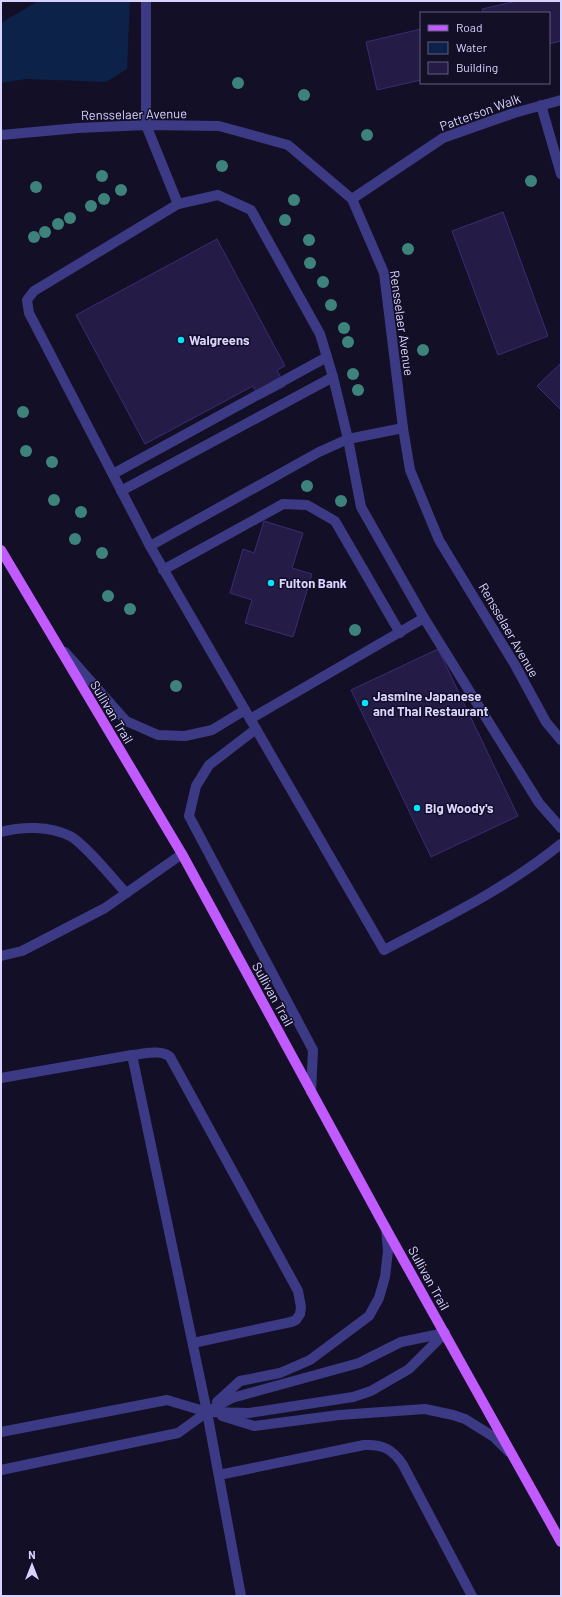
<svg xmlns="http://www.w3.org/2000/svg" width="562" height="1597" font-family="Barlow,sans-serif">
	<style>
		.water { fill: #0c2248 }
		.building { fill: #241b47; stroke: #3b2d73 }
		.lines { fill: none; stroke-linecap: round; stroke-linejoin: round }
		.minor { stroke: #3d3a85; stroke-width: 10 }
		.major { stroke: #c25bff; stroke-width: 10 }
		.tree { fill: #3d827b }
		.poi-dot { fill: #00e5ff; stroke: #130f26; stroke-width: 1.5 }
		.labels { text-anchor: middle; stroke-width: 3; stroke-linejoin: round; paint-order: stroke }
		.street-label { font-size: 13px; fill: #d9d4ff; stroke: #130f26 }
		.poi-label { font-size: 13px; font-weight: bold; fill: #d9d4ff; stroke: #130f26; text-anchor: start }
	</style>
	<rect width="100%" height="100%" fill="#130f26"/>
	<!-- water -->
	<path class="water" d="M38,1H130L127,69L106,82L26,79L1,83V23Z"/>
	<!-- building -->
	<g class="building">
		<path d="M517,1H561V41L549,44V13H483L482,9Z"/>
		<path d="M421,29V80L377,90L366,42Z"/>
		<path d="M503,212L548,336L498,355L452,231Z"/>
		<path d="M217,239L285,366L277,370L285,386L260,399L253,386L145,444L76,315Z"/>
		<path d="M561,363V410L537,386Z"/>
		<path d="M264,521L303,533L292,568L312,574L293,637L245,623L252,600L230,593L243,549L254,553Z"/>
		<path d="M438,649L518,816L431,857L351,690Z"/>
	</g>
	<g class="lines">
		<!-- minor -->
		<g class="minor">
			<path d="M146,1V125L178,204L34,291L27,300L29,313L150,546L384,950C445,918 507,888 561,844"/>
			<path d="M541,105L561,174"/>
			<path d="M1,135L78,128L146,125L219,126L288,145L352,199L384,273L403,428L410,470L439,540L515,665L546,722L561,740"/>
			<path d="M352,199L443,138L514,113L561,100"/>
			<path d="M178,204L218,195L251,210L320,334L333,377L348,439L361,507L424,618L539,803L561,828"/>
			<path d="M113,474L327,357"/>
			<path d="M121,491L333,377"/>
			<path d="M150,546L319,452L348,439L403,428"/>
			<path d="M163,570L283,504L307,505L335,521L400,633"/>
			<path d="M65,652L126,721L158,735L185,736L212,730L245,710"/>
			<path d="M250,719L424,618"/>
			<path d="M256,729L209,765L196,786L189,816L313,1050L311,1092"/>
			<path d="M1,832C23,826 49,826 70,836C84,843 114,880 126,893"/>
			<path d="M1,956L22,951L105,908L182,854"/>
			<path d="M132,1055C144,1054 161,1049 170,1057L298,1291L301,1307L300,1314L296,1320L291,1322L193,1343"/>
			<path d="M1,1078L132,1055L207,1412L241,1596"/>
			<path d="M217,1402L240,1381L280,1373L310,1360L369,1316L379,1298L385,1277L388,1251L386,1228"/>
			<path d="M222,1416L254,1426L339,1415L425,1409L453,1415L465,1419L494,1437L509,1452"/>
			<path d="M1,1432L167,1400L207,1412L232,1398L359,1363L401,1342L445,1333"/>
			<path d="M1,1470L178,1433L207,1412L249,1413L353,1397L371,1391L409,1369L445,1333"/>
			<path d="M219,1475L364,1445C382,1444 393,1449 403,1465L472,1596"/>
		</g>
		<!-- major -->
		<path class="major" d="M1,550L182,854L385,1227L561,1542"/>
	</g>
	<!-- trees -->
	<g class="tree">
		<circle cx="238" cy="83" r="6"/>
		<circle cx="304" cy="95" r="6"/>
		<circle cx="367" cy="135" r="6"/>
		<circle cx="222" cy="166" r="6"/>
		<circle cx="102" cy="176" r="6"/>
		<circle cx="531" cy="181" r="6"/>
		<circle cx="36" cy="187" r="6"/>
		<circle cx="121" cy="190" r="6"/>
		<circle cx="104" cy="199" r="6"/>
		<circle cx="294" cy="200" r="6"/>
		<circle cx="91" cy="206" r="6"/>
		<circle cx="70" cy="218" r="6"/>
		<circle cx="285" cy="220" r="6"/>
		<circle cx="58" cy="224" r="6"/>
		<circle cx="45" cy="232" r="6"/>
		<circle cx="34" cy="237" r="6"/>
		<circle cx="309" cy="240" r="6"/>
		<circle cx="408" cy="249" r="6"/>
		<circle cx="310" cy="263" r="6"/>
		<circle cx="323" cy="282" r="6"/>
		<circle cx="331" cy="305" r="6"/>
		<circle cx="344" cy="328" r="6"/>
		<circle cx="348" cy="342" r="6"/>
		<circle cx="423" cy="350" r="6"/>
		<circle cx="353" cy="374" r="6"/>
		<circle cx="358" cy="390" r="6"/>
		<circle cx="23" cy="412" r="6"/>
		<circle cx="26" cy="451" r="6"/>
		<circle cx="52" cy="462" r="6"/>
		<circle cx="307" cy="486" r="6"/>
		<circle cx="54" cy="500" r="6"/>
		<circle cx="341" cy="501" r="6"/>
		<circle cx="81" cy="512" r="6"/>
		<circle cx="75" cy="539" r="6"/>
		<circle cx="102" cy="553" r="6"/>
		<circle cx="108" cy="596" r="6"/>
		<circle cx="130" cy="609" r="6"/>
		<circle cx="355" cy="630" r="6"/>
		<circle cx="176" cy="686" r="6"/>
	</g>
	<!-- markers -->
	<g class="poi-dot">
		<circle cx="181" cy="340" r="4"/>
		<circle cx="271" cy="583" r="4"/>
		<circle cx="365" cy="703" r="4"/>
		<circle cx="417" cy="808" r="4"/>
	</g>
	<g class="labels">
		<!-- street labels -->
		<g class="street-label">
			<text transform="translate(480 112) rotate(-20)" y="5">Patterson Walk</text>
			<text transform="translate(134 114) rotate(-1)" y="5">Rensselaer Avenue</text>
			<text transform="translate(402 323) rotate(82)" y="5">Rensselaer Avenue</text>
			<text transform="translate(509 630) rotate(60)" y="5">Rensselaer Avenue</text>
			<text transform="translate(112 712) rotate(59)" y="5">Sullivan Trail</text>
			<text transform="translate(273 994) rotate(61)" y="5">Sullivan Trail</text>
			<text transform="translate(429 1278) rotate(61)" y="5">Sullivan Trail</text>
		</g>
		<!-- poi labels -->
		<g class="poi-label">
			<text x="189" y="345">Walgreens</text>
			<text x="279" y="588">Fulton Bank</text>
			<text x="373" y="701">Jasmine Japanese<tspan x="373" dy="15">and Thai Restaurant</tspan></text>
			<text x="425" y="813">Big Woody's</text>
		</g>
	</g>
	<!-- border -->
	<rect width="562" height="1597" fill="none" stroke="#d9d4ff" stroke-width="4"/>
	<!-- legend -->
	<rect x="420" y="12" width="130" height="72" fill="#130f26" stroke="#625e7d"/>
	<rect x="428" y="25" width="20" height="6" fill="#c25bff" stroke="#625e7d"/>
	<text x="456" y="32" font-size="12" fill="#d9d4ff">Road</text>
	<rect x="428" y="42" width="20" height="12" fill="#0c2248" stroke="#625e7d"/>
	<text x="456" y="52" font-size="12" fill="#d9d4ff">Water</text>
	<rect x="428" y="62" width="20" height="12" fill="#241b47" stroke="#625e7d"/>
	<text x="456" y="72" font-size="12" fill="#d9d4ff">Building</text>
	<!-- north arrow -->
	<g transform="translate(32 1565)" stroke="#130f26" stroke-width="3" paint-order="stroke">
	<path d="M0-3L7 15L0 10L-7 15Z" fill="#d9d4ff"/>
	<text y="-6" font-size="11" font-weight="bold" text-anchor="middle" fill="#d9d4ff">N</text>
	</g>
</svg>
